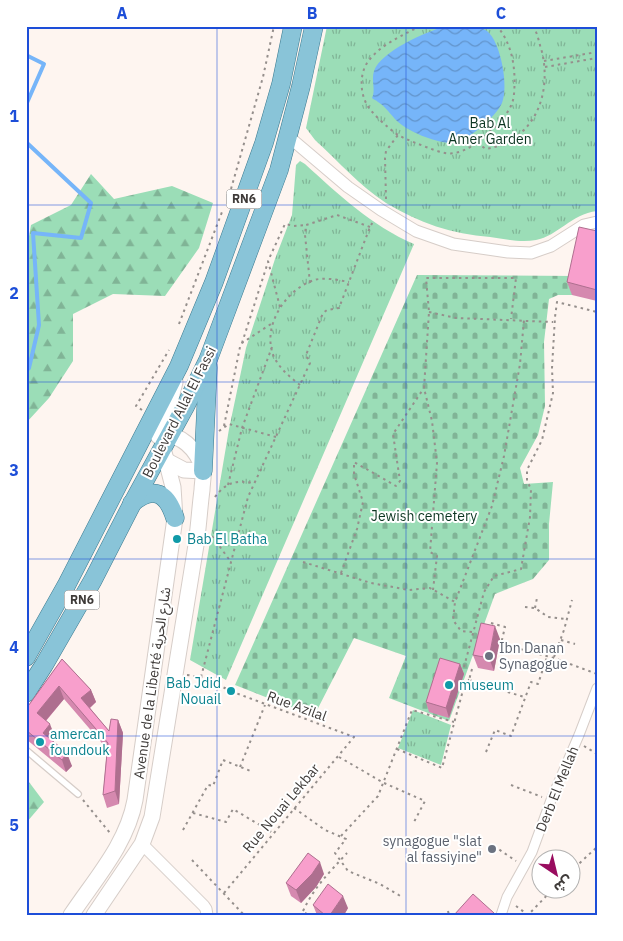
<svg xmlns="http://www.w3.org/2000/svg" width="623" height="941" font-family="'IBM Plex Sans','Noto Sans Arabic',sans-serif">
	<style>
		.forest { fill: url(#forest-firs) }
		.cemetery { fill: url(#cemetery-stones) }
		.park { fill: url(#park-tufts) }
		.water { fill: url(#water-waves) }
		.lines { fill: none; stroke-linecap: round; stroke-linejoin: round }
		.stream { stroke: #76b5f9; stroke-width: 4 }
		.service-casing { stroke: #d6cdc8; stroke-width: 8 }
		.pedestrian-casing { stroke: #d6cdc8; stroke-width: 11 }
		.minor-casing { stroke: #d6cdc8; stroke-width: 13 }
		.secondary-casing { stroke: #d6cdc8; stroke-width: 17 }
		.primary-casing { stroke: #3c7a8f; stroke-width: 19 }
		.path { stroke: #958f8c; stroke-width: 2; stroke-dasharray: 2.5 4; stroke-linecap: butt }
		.service { stroke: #fff; stroke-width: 5.5 }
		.pedestrian { stroke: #fff; stroke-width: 9 }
		.minor { stroke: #fff; stroke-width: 11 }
		.secondary { stroke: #fff; stroke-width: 15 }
		.primary { stroke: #89c4d8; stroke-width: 18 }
		.wall { fill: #d589af }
		.shaded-wall { fill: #ae6f8f }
		.building { fill: #f89fcc; stroke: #ae6f8f }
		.grid { fill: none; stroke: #1d4ed8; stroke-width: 1; stroke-opacity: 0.55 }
		.culture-dot { fill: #0f9aa8; stroke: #fff; stroke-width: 2 }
		.worship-dot { fill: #6b7280; stroke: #fff; stroke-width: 2 }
		.labels { text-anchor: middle; stroke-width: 4; stroke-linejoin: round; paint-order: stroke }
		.shield { fill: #fff; stroke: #797674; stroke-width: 1 }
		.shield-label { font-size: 12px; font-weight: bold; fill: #3f3b39 }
		.park-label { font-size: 14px; fill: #0c3622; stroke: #fff }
		.street-label { font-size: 14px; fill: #3f3b39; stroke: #fff }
		.culture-label { font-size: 14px; fill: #0d838f; stroke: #fff; text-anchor: start }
		.worship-label { font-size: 14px; fill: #5b616d; stroke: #fff; text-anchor: start }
		.neatline { fill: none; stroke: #1d4ed8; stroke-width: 2 }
		.grid-label { font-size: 16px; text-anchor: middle; font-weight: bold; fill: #1d4ed8 }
	</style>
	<defs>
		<pattern id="forest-firs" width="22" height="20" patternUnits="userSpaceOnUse" patternTransform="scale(1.25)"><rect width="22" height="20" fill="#9bddb7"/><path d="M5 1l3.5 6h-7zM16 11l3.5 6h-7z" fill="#80b496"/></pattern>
		<pattern id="cemetery-stones" width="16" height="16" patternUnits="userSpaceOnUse" patternTransform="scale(1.25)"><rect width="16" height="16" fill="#9bddb7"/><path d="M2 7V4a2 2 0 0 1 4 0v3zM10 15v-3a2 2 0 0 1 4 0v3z" fill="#80b496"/></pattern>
		<pattern id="park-tufts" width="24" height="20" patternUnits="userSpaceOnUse" patternTransform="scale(1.25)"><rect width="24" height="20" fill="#9bddb7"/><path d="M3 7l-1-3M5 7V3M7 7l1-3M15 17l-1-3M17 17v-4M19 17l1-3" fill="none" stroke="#80b496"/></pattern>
		<pattern id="water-waves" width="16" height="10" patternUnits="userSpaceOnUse" patternTransform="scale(1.25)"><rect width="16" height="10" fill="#76b5f9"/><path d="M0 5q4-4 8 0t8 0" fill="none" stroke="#6294cb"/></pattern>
	</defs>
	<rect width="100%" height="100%" fill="#fef5f0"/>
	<!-- forest -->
	<g class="forest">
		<path d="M91,174L114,199L172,186L213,203L199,248L165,296L113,294L73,314V361L49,398L26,423V253L31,225L71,205Z"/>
		<path d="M26,778L44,802L26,823Z"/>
	</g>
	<!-- cemetery -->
	<path class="cemetery" d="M417,275L576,276L572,295H558L549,299L544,342L545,406L538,435L520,468L524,484L553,482L549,524V560L533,579L495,594L449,721L389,698L406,656L354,638L314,716L235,685Z"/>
	<!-- park -->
	<g class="park">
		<path d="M327,26H597V211C571,214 558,236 536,240C521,243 505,239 490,237C452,234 419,223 386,203C360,186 338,161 315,140L306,128Z"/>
		<path d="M300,161L305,164C338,194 372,226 414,244L226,680L190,660L229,429L246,348L275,259L292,215L296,165Z"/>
		<path d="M413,710L451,725L441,765L398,748Z"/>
	</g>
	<!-- water -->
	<path class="water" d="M446,26C459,26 475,23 487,31C501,42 509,87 502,103C496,117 465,144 449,143C432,141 409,132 397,121C391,115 385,106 378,102C376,100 374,100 372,98C376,91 371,80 374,71C381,51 426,32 446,26Z"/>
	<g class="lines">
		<!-- stream -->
		<g class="stream">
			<path d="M26,55L44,64L26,105"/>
			<path d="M26,142L91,203L81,238L33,233L39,325L29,368L26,371"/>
		</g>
		<defs>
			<path id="service" d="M26,750L78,794"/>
			<path id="pedestrian" d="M501,915L507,897L532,852L551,800L579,735L597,688"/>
			<g id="minor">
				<path d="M289,137L348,187L381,210L416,231L453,244L508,252L531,253L551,246L584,225L597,222"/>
				<path d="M142,844L204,906L206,909L207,915"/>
			</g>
			<g id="secondary">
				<path d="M158,436C180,431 198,450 203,470C204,476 202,484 202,490C200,505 199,521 197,537"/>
				<path d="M167,461L184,470L203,471"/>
				<path d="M71,915C95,879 127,844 135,800L175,518L173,487L163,448L162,435L175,382"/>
				<path d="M94,915L142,844L152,817L196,545"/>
			</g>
			<g id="primary">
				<path d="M203,471L208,367"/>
				<path d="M132,503C154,485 167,493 175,518"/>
				<path d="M26,657L66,586L179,366L214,282L264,143L281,84L293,26"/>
				<path d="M26,693L44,665L93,580L132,504L185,407L208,360L279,170L301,86L314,26"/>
			</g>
		</defs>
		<!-- service casing -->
		<use href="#service" class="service-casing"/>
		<!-- pedestrian casing -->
		<use href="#pedestrian" class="pedestrian-casing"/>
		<!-- minor casing -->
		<use href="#minor" class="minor-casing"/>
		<!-- secondary casing -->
		<use href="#secondary" class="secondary-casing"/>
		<!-- primary casing -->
		<use href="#primary" class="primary-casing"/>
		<!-- path -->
		<g class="path">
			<path d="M420,26C402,36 379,45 367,63C360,74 360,91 366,103C370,112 389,129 398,135C407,140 416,143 426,147C435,150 445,155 455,153C470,150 482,139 493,129C503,119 513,108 514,94C516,70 513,45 497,26"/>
			<path d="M544,61L597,52"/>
			<path d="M545,67L597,58"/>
			<path d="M477,143L486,149C534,141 552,95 542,52C539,43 538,34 533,26"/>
			<path d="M231,189L263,77L274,26"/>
			<path d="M386,199L385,158L386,151L398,135"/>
			<path d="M310,283L305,235L306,225L337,215L370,227"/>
			<path d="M280,307L268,261L285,224L294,226L306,225"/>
			<path d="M429,312L456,318L553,322"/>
			<path d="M179,324L222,212"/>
			<path d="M242,343L268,262"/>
			<path d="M300,385C290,377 280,369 274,357C261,327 285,290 314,280C325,277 338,280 349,282"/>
			<path d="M142,410L136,406L169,350"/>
			<path d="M224,426L240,347L242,343L274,322"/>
			<path d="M219,431L229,424L276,437"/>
			<path d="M228,485L242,428L272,347"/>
			<path d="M215,497C226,482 236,480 254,483"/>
			<path d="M212,536L231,562"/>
			<path d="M303,562L371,583L409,590L430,588L455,602"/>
			<path d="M341,573L357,529L363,502L354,474V462L396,486L400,481L393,434L424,388"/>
			<path d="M433,590L437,556L430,552L437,463L432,421L424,388L429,312L426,278H516L511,319"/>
			<path d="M525,607L535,608L548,617L566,619"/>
			<path d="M535,608L537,598"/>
			<path d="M491,623L505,627L501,644L554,658L597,674"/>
			<path d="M472,632L461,631L453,620L455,602L492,506L504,456L520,364L524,320"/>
			<path d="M561,640L575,644"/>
			<path d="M554,657L564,630L572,600"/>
			<path d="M464,667L484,592L494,576L521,569L530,517L531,489L527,481V470L542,440L553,393L552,368L555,317L557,302L597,312"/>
			<path d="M472,669L469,680L524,697"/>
			<path d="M187,675L201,677L229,690"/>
			<path d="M201,677L248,497L310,363L306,355L323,313L327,310L339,308L370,227L374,220"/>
			<path d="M584,746L597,754"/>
			<path d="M397,749L442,768L466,679L469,680"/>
			<path d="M486,752L495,730L511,736L531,682L538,684L547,657"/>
			<path d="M339,757L384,783L425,801L414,822"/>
			<path d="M240,767L265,705"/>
			<path d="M511,785L542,797"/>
			<path d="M83,800L110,833"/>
			<path d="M294,808L325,830L346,839L335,853L348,871L380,884L402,897"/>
			<path d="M193,813L226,822L233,809L273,833"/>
			<path d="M183,830L208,785L213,786L223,760L253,772"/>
			<path d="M341,836L378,796L412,710L454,722"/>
			<path d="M494,846L516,861"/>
			<path d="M192,860L244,915"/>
			<path d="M570,872L597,847"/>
			<path d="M224,893L354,737L233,692"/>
			<path d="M516,906L528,915L554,888"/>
			<path d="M303,911C315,886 328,874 347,853"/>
			<path d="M448,911L449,915"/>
			<path d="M305,913L309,915"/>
		</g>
		<!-- service -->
		<use href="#service" class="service"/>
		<!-- pedestrian -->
		<use href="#pedestrian" class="pedestrian"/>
		<!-- minor -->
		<use href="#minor" class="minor"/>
		<!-- secondary -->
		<use href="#secondary" class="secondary"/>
		<!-- primary -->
		<use href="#primary" class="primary"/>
	</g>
	<!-- wall -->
	<g class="wall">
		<path d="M597,231V301L572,295L567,282Z"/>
		<path d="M500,639L494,671L478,668L473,655Z"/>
		<path d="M62,659L91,690L96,702L90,708L109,731L118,720L123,733L119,804L107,808L103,795L107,749L64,699L46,721L55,737L52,740L72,766L66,772L26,739V709Z"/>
		<path d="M460,664L464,674L449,718L429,712L426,702Z"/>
		<path d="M324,874L316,887L301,903L291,896L286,883Z"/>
		<path d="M313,905L348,908L344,915H317Z"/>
	</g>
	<!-- shaded-wall -->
	<g class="shaded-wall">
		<path d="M495,626L500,639L494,671L489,658Z"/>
		<path d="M460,664L464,674L449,718L446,708Z"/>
		<path d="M59,686L64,699L42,725L37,713Z"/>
		<path d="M91,690L96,702L86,711L81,698Z"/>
		<path d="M118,720L123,733L119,804L115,791Z"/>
		<path d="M50,724L55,737L48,745L43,733Z"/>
		<path d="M67,753L72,766L66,772L62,760Z"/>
		<path d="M320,862L324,874L316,887L301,903L296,890Z"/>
		<path d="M343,896L348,908L344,915H330Z"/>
	</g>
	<!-- building -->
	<g class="building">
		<path d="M579,227L597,231V290L567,282Z"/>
		<path d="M481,623L495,626L489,658L473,655Z"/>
		<path d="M440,658L460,664L446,708L426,702Z"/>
		<path d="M62,659L91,690L81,698L109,731L111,719L118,720L115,791L103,795L108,743L59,686L37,713L50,724L43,733L67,753L62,760L26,730V709Z"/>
		<path d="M308,853L320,862L312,874L296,890L286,883Z"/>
		<path d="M328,884L343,896L330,915H325L313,905Z"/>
		<path d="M473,894L494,913L493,915H454Z"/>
	</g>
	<!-- grid -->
	<path class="grid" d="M217,26V915M406,26V915M26,205H597M26,382H597M26,559H597M26,736H597"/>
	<!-- markers -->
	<g class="culture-dot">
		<circle cx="177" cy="539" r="5"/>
		<circle cx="449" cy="685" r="5"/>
		<circle cx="231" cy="691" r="5"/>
		<circle cx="40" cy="742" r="5"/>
	</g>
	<g class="worship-dot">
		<circle cx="489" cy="656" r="5"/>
		<circle cx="492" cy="849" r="5"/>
	</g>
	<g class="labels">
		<!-- shield labels -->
		<g class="shield">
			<rect x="226.5" y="189.5" width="35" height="19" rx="4"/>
			<rect x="64.5" y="590.5" width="35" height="19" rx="4"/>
		</g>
		<g class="shield-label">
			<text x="244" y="203">RN6</text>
			<text x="82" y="604">RN6</text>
		</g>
		<!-- park labels -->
		<g class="park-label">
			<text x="490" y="128">Bab Al<tspan x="490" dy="16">Amer Garden</tspan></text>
			<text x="424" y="521">Jewish cemetery</text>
		</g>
		<!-- street labels -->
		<g class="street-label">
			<text transform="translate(179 412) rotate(-63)" y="5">Boulevard Allal El Fassi</text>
			<text transform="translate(152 683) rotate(-82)" y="5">Avenue de la Liberté شارع الحرية</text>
			<text transform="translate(297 706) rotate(20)" y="5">Rue Azilal</text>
			<text transform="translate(557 789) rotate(-68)" y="5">Derb El Mellah</text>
			<text transform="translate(281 808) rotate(-50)" y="5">Rue Nouai Lekbar</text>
		</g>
		<!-- culture labels -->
		<g class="culture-label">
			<text x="187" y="544">Bab El Batha</text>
			<text x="221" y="688" text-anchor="end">Bab Jdid<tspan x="221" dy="16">Nouail</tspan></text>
			<text x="459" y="690">museum</text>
			<text x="50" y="739">amercan<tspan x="50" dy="16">foundouk</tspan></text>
		</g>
		<!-- worship labels -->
		<g class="worship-label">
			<text x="499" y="653">Ibn Danan<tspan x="499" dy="16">Synagogue</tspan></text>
			<text x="482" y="846" text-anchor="end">synagogue "slat<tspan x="482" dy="16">al fassiyine"</tspan></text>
		</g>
	</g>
	<!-- border -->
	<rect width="623" height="941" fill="none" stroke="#ffffff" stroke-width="55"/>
	<!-- north arrow -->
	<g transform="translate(556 874) rotate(145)"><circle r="24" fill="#ffffff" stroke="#b2b1b0"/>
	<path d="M0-4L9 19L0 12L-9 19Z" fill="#990c5f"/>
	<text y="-8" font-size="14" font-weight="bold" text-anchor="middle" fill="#3f3b39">ش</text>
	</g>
	<rect x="28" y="28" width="568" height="886" class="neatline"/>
	<g class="grid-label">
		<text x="122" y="19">A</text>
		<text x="312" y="19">B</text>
		<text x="501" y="19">C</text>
		<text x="14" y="122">1</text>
		<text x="14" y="299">2</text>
		<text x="14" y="476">3</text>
		<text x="14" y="653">4</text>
		<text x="14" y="831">5</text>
	</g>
</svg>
